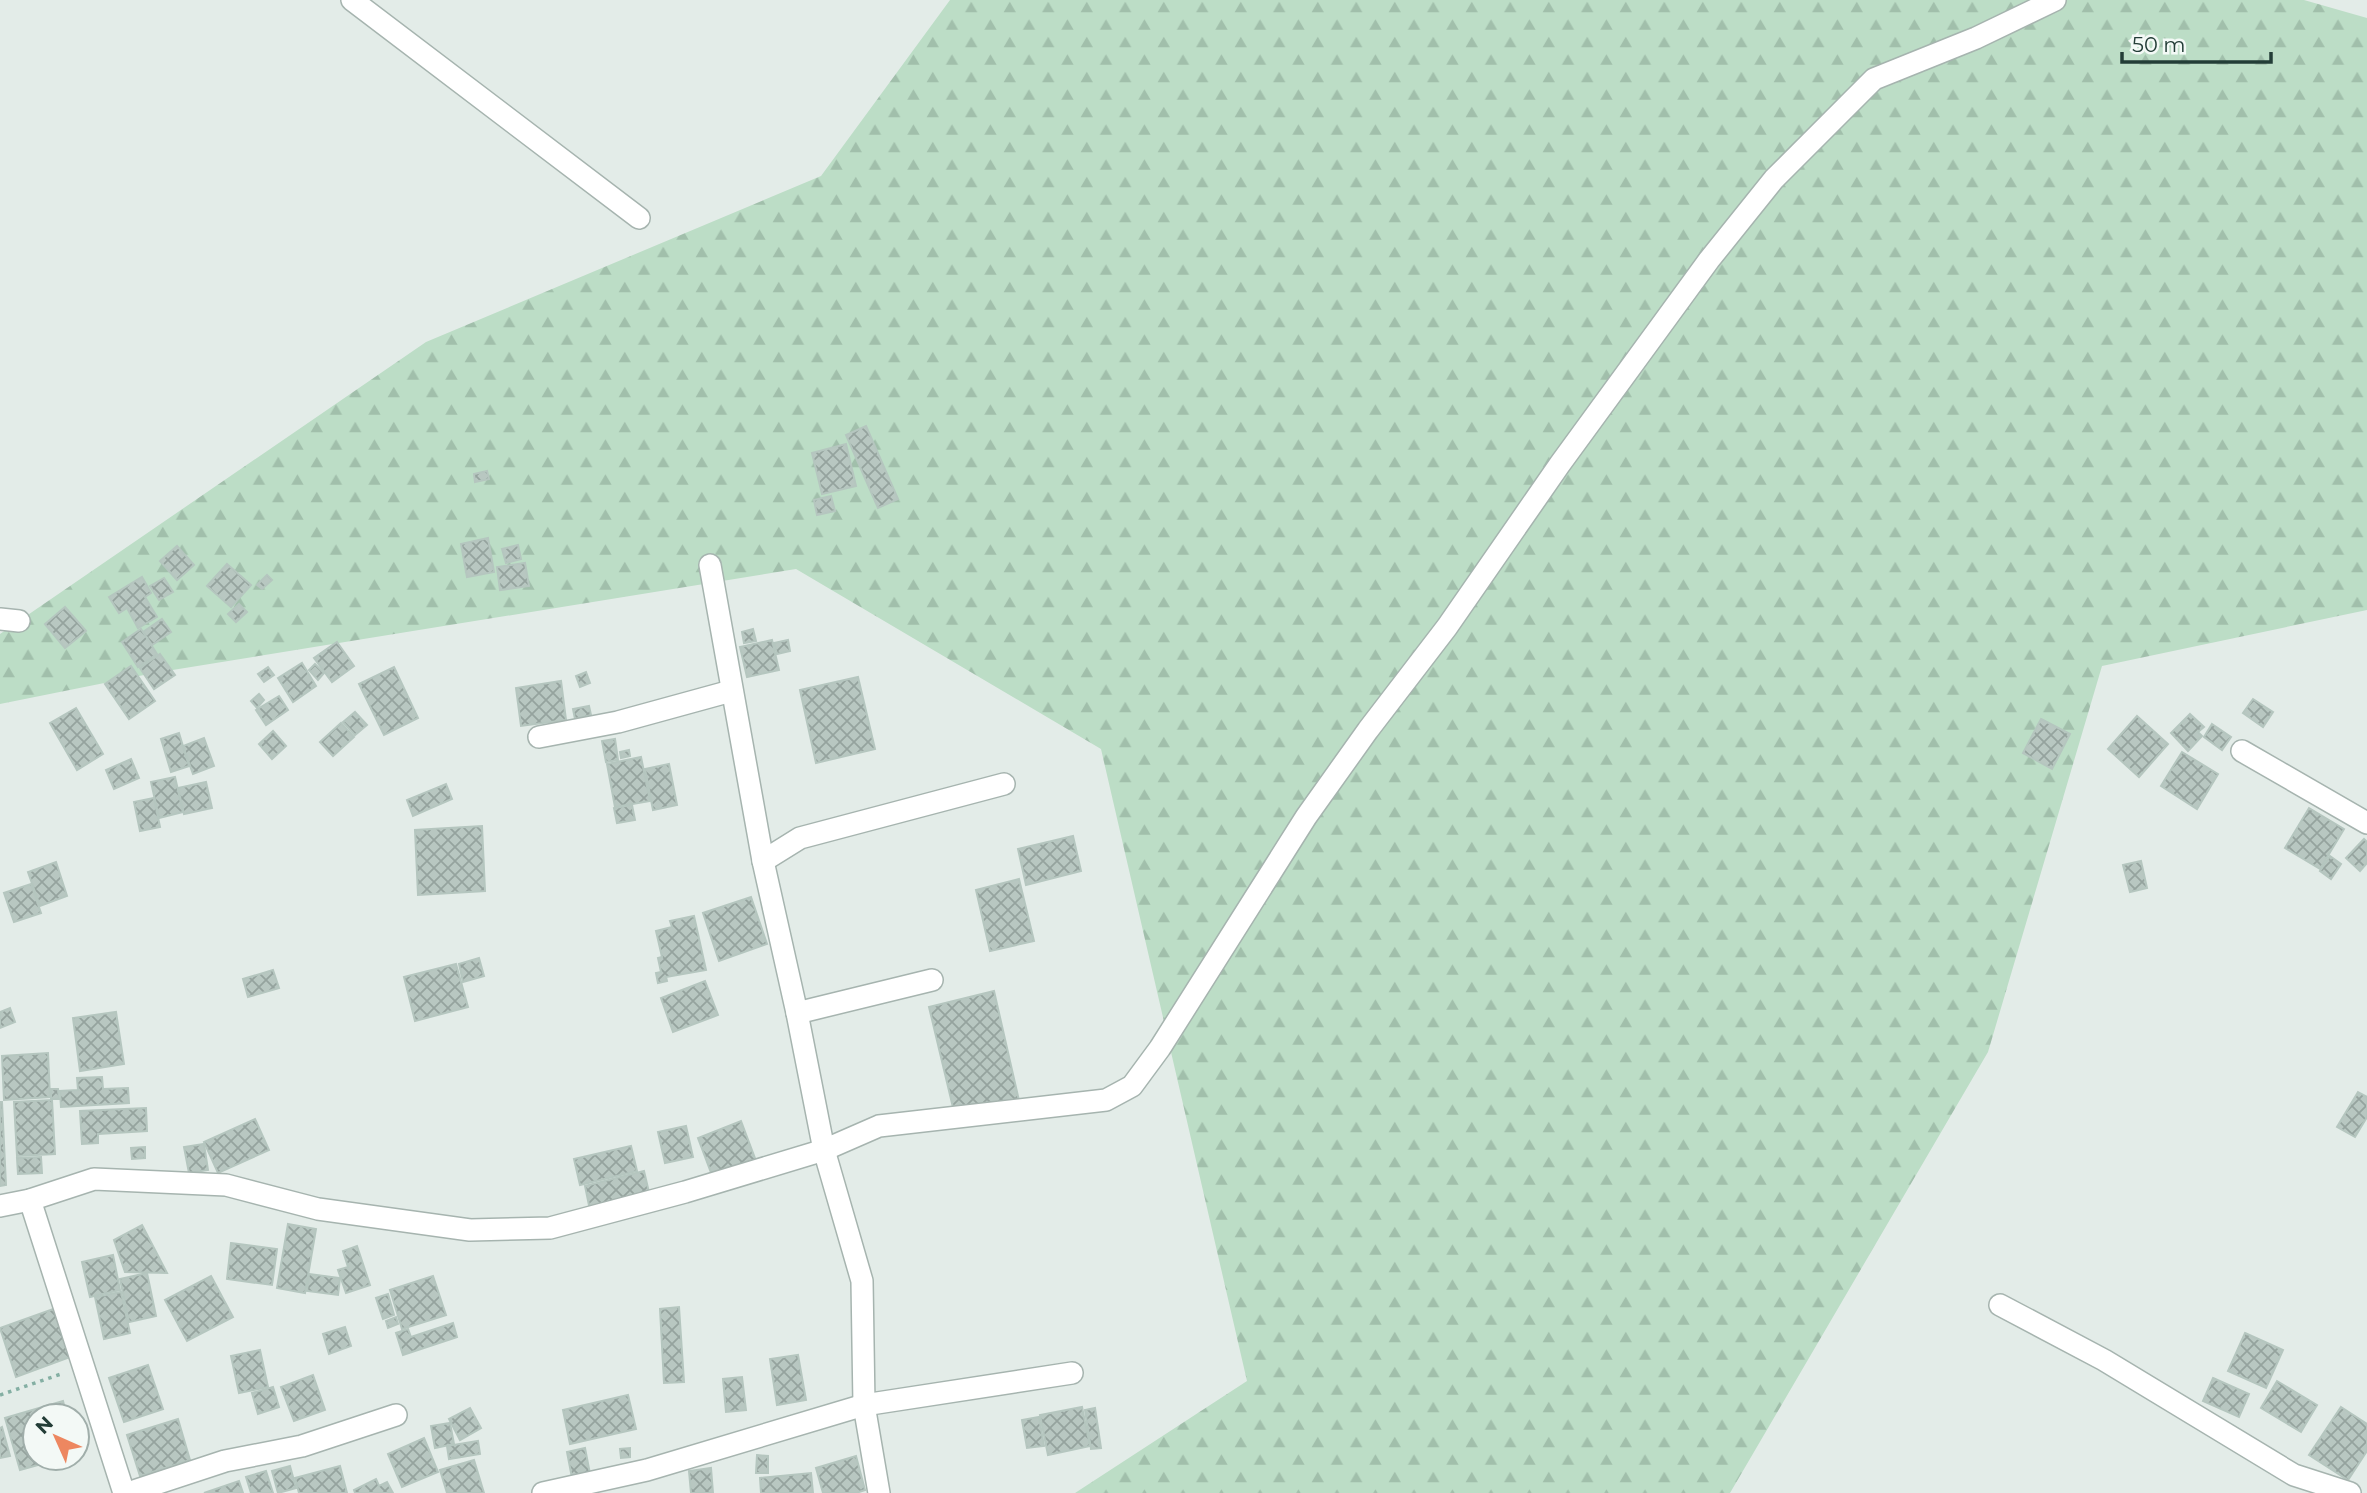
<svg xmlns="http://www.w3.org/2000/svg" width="2367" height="1493" font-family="Montserrat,sans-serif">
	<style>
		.forest { fill: url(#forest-firs) }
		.building { fill: url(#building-cross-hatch); stroke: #b5c6bf; stroke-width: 2 }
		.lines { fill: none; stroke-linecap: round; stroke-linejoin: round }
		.minor-casing { stroke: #a6b4af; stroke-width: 24 }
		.path { stroke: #84afa3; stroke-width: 3.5; stroke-dasharray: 3.5 5; stroke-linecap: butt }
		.minor { stroke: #fff; stroke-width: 21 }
	</style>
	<defs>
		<pattern id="forest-firs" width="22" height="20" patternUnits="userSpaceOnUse" patternTransform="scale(1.75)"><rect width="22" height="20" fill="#bcddc6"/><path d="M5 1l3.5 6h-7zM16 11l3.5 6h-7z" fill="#a1bfab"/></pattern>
		<pattern id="building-cross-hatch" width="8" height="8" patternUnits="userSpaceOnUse" patternTransform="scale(1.75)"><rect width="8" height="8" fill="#b8c7c1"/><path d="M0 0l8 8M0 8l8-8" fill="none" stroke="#95a39e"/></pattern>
	</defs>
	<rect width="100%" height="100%" fill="#e3ece8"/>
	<!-- forest -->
	<path class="forest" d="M950,0H2304L2367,18V610L2102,666L1988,1052L1730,1493H1075L1247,1381L1101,749L796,569L154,673L0,704V634L426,342L821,176Z"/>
	<!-- building -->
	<g class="building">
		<path d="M866,426L898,499L878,508L846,435Z"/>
		<path d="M846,444L856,486L822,494L812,453Z"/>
		<path d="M487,471L489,479L475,482L474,474Z"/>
		<path d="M831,496L835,511L817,515L814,500Z"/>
		<path d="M488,538L494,572L467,577L461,544Z"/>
		<path d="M518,545L521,559L506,563L502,549Z"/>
		<path d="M177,546L194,565L177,580L160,561Z"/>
		<path d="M525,563L529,586L500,590L497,567Z"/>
		<path d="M227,564L251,585L231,607L207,586Z"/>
		<path d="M267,575L272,580L262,589L257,585Z"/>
		<path d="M142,577L151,593L145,597L157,617L138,628L127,608L119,613L109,597Z"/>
		<path d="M164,578L173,592L159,600L150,586Z"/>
		<path d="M239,604L247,612L236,622L228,614Z"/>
		<path d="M65,607L86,631L65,648L45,624Z"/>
		<path d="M162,619L171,632L152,645L143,632Z"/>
		<path d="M141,629L157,654L138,667L122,642Z"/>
		<path d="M753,629L756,641L744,643L742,632Z"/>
		<path d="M772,640L779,670L747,677L740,647Z"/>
		<path d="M788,640L790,651L777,654L774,643Z"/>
		<path d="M337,642L354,666L332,682L314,658Z"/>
		<path d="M160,654L175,675L154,689L140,668Z"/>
		<path d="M302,663L316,686L293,702L278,678Z"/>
		<path d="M315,664L324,673L318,680L309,670Z"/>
		<path d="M131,666L155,701L129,719L105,684Z"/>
		<path d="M268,667L274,675L264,682L258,674Z"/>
		<path d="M394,667L418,718L384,735L359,684Z"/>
		<path d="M586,672L590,683L580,687L576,676Z"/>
		<path d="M858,677L875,749L816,763L800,690Z"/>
		<path d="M561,681L566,720L521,726L516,688Z"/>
		<path d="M259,694L264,700L257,708L251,701Z"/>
		<path d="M279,696L288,710L266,725L256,710Z"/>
		<path d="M2253,699L2273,712L2263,727L2243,713Z"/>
		<path d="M589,706L591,715L575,719L573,709Z"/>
		<path d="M76,708L103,754L77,770L50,723Z"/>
		<path d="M355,712L367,725L355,735L343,722Z"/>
		<path d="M2190,714L2204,727L2198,732L2202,736L2188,751L2171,733Z"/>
		<path d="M2137,716L2168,744L2139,777L2108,749Z"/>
		<path d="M2041,719L2070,734L2052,769L2023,753Z"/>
		<path d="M341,723L354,737L333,756L320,742Z"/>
		<path d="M2212,724L2231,737L2222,750L2204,737Z"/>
		<path d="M273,731L286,746L272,759L259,744Z"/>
		<path d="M179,733L189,766L171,772L161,739Z"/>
		<path d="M204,738L214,766L193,774L183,746Z"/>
		<path d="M615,739L618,760L606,762L602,741Z"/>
		<path d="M629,750L630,756L621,758L620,752Z"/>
		<path d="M2182,752L2218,774L2197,809L2161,786Z"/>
		<path d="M641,757L650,801L615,807L607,764Z"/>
		<path d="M131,759L139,778L114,789L106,770Z"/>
		<path d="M669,764L677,805L653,810L645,769Z"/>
		<path d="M175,777L183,812L159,818L151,782Z"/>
		<path d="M206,782L212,808L184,814L178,788Z"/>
		<path d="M446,784L452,799L413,816L407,800Z"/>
		<path d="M154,798L160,827L140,831L134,802Z"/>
		<path d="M632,805L635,820L617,823L614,808Z"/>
		<path d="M2309,808L2344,829L2320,869L2285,848Z"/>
		<path d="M482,826L485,891L418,895L415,830Z"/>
		<path d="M1073,836L1081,871L1026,885L1018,849Z"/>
		<path d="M2364,839L2367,842V863L2360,871L2346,858Z"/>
		<path d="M2330,856L2341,864L2331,879L2320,871Z"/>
		<path d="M2141,861L2147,888L2130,892L2123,865Z"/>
		<path d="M56,862L67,896L40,906L28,872Z"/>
		<path d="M1019,879L1034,941L990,951L976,890Z"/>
		<path d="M31,884L41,913L14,922L4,893Z"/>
		<path d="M751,897L767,944L719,961L703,913Z"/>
		<path d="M694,916L706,970L666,977L667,981L658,983L656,973L661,972L658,958L662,957L656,931L672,927L670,921Z"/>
		<path d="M479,958L484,976L463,982L459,964Z"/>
		<path d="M456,964L468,1007L415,1021L404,977Z"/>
		<path d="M273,970L279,988L248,997L243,979Z"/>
		<path d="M705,981L718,1015L673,1032L661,998Z"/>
		<path d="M994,991L1020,1105L956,1120L929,1007Z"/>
		<path d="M10,1008L15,1022L0,1028V1012Z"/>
		<path d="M116,1012L124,1064L80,1071L73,1018Z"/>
		<path d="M48,1053L50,1097L4,1100L2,1056Z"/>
		<path d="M102,1077L103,1089L128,1088L129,1103L61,1107L60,1091L78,1090L77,1078Z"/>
		<path d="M51,1089H58L59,1099H51Z"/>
		<path d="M2358,1092L2367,1097V1117L2355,1137L2337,1127Z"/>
		<path d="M52,1100L55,1154L17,1156L14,1102Z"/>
		<path d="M0,1102H2L6,1185L0,1186Z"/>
		<path d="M146,1108L147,1131L98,1134V1143L82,1144L80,1111Z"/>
		<path d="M255,1119L269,1150L218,1173L204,1142Z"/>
		<path d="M741,1121L756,1161L713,1178L698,1138Z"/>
		<path d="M686,1126L693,1157L665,1163L658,1132Z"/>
		<path d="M204,1144L208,1170L189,1173L184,1147Z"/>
		<path d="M631,1146L637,1171L580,1185L574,1159Z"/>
		<path d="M145,1147V1158L132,1159L131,1148Z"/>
		<path d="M41,1157L42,1173L18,1174L17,1158Z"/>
		<path d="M644,1171L651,1201L591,1215L585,1186Z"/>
		<path d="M288,1224L316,1229L305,1293L277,1288Z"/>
		<path d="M142,1225L167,1273L125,1272L114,1240Z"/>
		<path d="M231,1243L277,1249L272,1285L227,1279Z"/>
		<path d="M357,1246L370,1285L346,1293L338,1270L348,1267L343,1251Z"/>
		<path d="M113,1255L120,1290L90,1297L82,1262Z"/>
		<path d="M147,1273L156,1316L129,1322L120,1279Z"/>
		<path d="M309,1274L340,1278L338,1295L307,1291Z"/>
		<path d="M211,1276L233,1317L187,1341L165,1300Z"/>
		<path d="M433,1276L446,1315L402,1329L390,1290Z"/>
		<path d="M121,1292L130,1333L104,1339L95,1297Z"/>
		<path d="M388,1294L394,1315L383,1319L376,1298Z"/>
		<path d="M679,1307L684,1382L664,1383L660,1309Z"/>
		<path d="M56,1308L73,1356L16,1377L0,1328Z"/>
		<path d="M396,1317L398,1324L388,1328L386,1321Z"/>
		<path d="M453,1323L457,1337L403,1355L396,1333L408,1329L411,1337Z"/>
		<path d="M345,1327L351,1346L329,1354L323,1334Z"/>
		<path d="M2245,1333L2283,1350L2266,1388L2228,1371Z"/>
		<path d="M260,1350L268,1387L239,1393L231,1356Z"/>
		<path d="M798,1355L806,1400L777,1405L770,1359Z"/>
		<path d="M148,1365L163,1409L124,1422L109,1378Z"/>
		<path d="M313,1375L325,1410L294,1421L281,1387Z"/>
		<path d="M742,1377L746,1410L726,1412L723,1379Z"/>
		<path d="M2213,1378L2249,1394L2239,1417L2203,1401Z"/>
		<path d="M2277,1381L2317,1405L2301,1432L2261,1408Z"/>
		<path d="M273,1387L279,1407L258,1414L252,1393Z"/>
		<path d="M628,1395L636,1429L570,1444L563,1410Z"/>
		<path d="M63,1401L67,1416H35V1458H63L20,1470L5,1418Z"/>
		<path d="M1082,1407L1090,1446L1048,1455L1040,1415Z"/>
		<path d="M2341,1407L2367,1424V1451L2348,1480L2309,1455Z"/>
		<path d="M470,1408L481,1428L460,1440L449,1419Z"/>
		<path d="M1095,1408L1101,1448L1091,1449L1085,1410Z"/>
		<path d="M1039,1417L1044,1446L1027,1448L1022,1420Z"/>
		<path d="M178,1419L190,1460L140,1476L127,1435Z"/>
		<path d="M450,1423L454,1444L435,1448L431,1426Z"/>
		<path d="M2,1427L10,1456L0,1458V1428Z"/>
		<path d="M424,1438L438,1472L402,1487L388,1454Z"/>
		<path d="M478,1441L480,1454L449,1459L447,1446Z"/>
		<path d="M585,1448L591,1479L573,1483L567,1452Z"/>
		<path d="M630,1448V1457L621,1458L620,1449Z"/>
		<path d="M757,1455L768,1456V1473H756Z"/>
		<path d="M856,1456L865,1490L856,1493H823L816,1468Z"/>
		<path d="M474,1460L484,1493H447L440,1470Z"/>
		<path d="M290,1466L296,1488L278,1493L272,1471Z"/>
		<path d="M340,1466L347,1493H299L295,1478Z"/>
		<path d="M711,1468L713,1493H691L689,1471Z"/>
		<path d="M266,1471L273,1493H251L246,1477Z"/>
		<path d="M811,1473L813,1493H761L760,1478Z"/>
		<path d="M376,1479L379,1486L387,1482L393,1493H355L354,1490Z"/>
		<path d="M239,1481L243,1493H204Z"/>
	</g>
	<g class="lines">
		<defs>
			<g id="minor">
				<path d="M352,0L639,218"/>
				<path d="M710,565L763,861L797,1013L824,1150L862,1281L864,1405L879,1493"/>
				<path d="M0,619L19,621"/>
				<path d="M539,737L618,722L731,691"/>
				<path d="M2242,751L2367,823"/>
				<path d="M763,861L800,838L1004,784"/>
				<path d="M797,1013L932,980"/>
				<path d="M30,1200L124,1493"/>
				<path d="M0,1206L30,1200L94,1179L226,1185L318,1209L470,1230L550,1228L685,1192L824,1150L879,1126L1106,1100L1132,1086L1160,1048L1306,817L1368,730L1447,627L1560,464L1709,260L1774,179L1874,79L1976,38L2055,0"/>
				<path d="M2000,1305L2104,1360L2294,1475L2350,1493"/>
				<path d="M128,1493L225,1461L302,1446L396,1415"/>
				<path d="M543,1493L647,1470L864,1405L1072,1373"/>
			</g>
		</defs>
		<!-- minor casing -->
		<use href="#minor" class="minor-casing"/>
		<!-- path -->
		<path class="path" d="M0,1395L64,1373"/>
		<!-- minor -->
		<use href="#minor" class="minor"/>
	</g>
	<!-- north arrow -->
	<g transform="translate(56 1437) rotate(315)"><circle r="33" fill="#f3f9f6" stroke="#a0aeaa" stroke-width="2"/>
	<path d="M0-5L12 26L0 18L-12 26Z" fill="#ed8760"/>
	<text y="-10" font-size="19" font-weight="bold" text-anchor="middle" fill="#233d37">N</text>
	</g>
	<!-- scale -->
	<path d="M2122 52v10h149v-10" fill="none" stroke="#233d37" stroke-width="3.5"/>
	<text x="2132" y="52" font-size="21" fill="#233d37" stroke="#f3f9f6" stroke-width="5" paint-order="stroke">50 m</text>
</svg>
